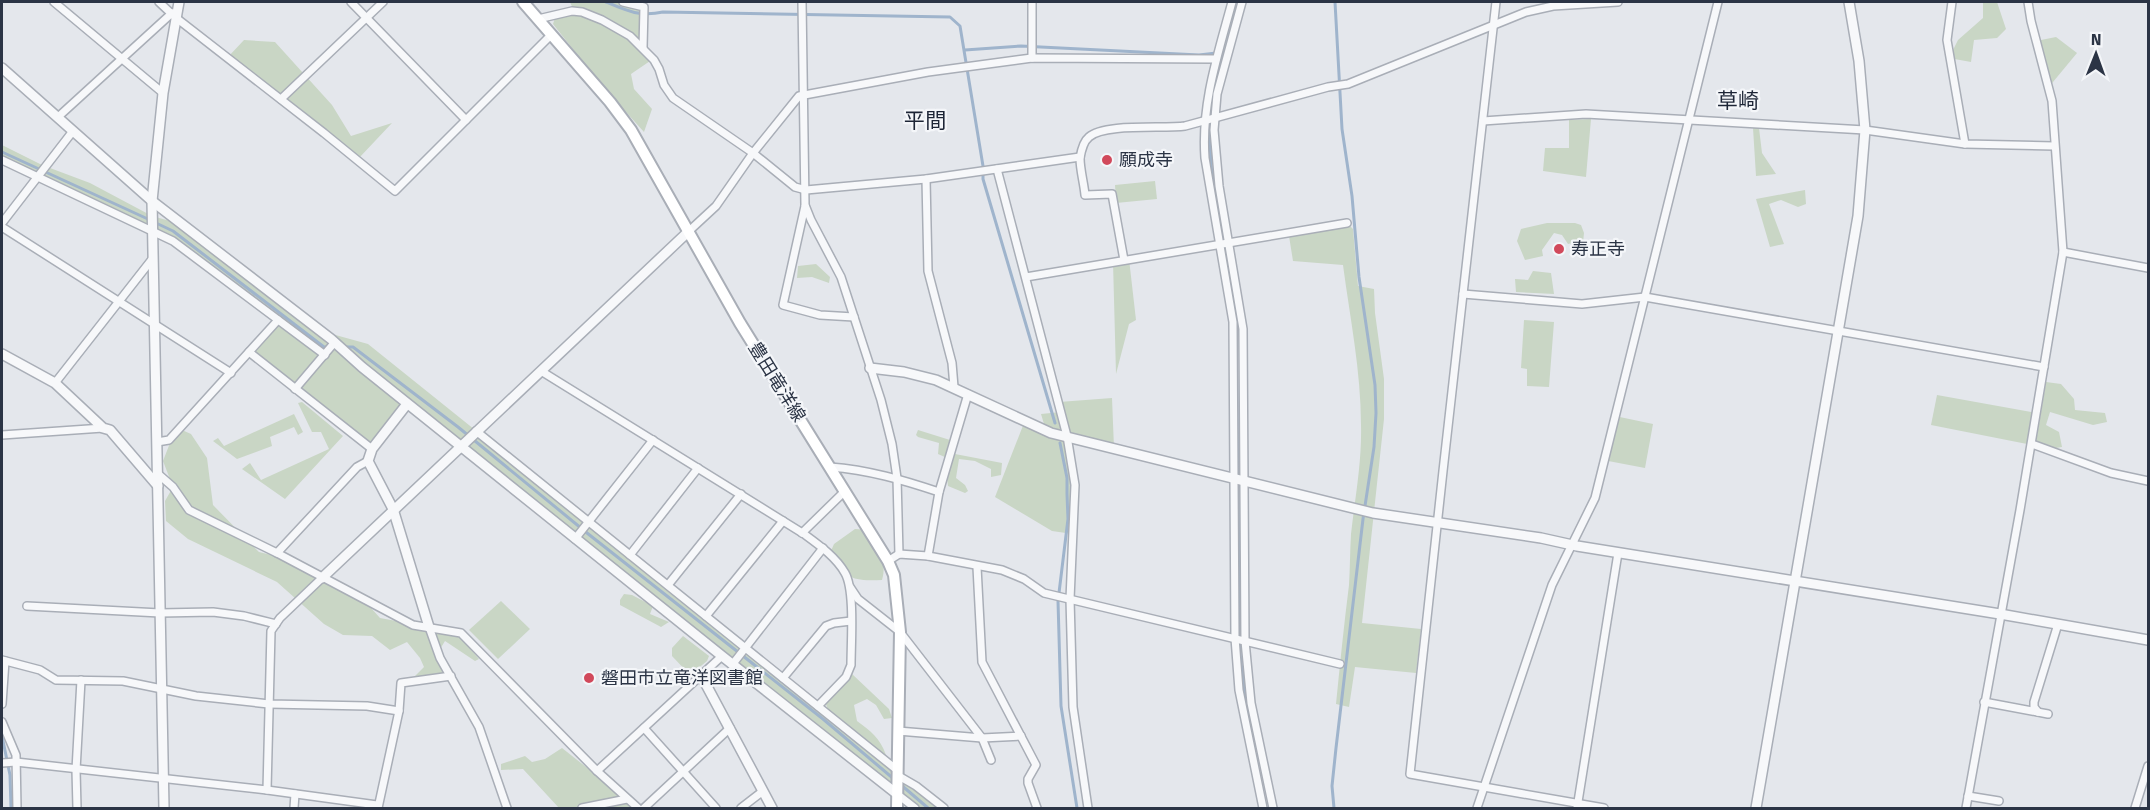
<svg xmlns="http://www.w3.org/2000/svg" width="2150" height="810" font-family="'Fira Sans','Noto Sans JP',sans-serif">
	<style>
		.green { fill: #c9d6c5 }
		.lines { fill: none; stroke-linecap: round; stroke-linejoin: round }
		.stream { stroke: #9fb4cc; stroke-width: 3 }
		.minor-casing { stroke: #a9aeb7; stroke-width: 10 }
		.tertiary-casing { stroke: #a9aeb7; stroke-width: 12 }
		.secondary-casing { stroke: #a9aeb7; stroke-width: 14 }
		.minor { stroke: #f7f8fa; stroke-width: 7 }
		.tertiary { stroke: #f7f8fa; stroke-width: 9 }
		.secondary { stroke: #fff; stroke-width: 10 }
		.poi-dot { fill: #d1495b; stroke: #f4f6f9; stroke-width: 2 }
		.labels { text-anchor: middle; stroke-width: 4.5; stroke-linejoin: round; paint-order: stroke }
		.poi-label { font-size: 18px; fill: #2b3445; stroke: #f4f6f9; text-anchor: start }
		.street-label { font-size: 18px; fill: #2b3445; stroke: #f4f6f9 }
		.quarter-label { font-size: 21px; fill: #1d2536; stroke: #f4f6f9 }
	</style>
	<rect width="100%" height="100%" fill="#e4e7ec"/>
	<!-- green -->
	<g class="green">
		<path d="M570,2H627L641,7L643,48L653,59L631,74L634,89L652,109L644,132L617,102L600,91L591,72L553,24L556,15L574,11Z"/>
		<path d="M1983,2H1997L2006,29L1997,38L1974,40L1971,62L1949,58L1958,40L1983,18Z"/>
		<path d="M2056,37L2077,53L2048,88L2036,41Z"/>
		<path d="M244,40L275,42L332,105L351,136L392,123L359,158L228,57Z"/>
		<path d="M1591,119L1586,177L1543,171L1545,148H1569V120Z"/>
		<path d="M1753,128H1759L1762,153L1776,174L1756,176Z"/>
		<path d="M2,145L42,165L90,183L152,216L170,221L236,266L321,331L368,344L829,714L826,704L852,674L889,709L892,718L884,719L876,705L867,699L854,705L857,721C871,731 880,738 886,755L864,742L907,780L943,808H919L408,403L372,449L254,352L279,324L173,241L2,160Z"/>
		<path d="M1155,181L1157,199L1116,203L1115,185Z"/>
		<path d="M1805,190L1806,204L1798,207L1781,200L1769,204L1784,244L1770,247L1756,199Z"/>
		<path d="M1347,223L1353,229L1358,286L1374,289L1375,313L1384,379V419L1362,623L1421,629L1416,673L1355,667L1349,707L1336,704C1340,664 1344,624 1349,585C1350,568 1350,551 1351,534C1355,498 1362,462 1361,425C1361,371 1350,318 1343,265L1293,261L1289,236Z"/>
		<path d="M1547,223H1575L1581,225L1584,233L1582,252L1577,254L1572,250V243L1568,244L1562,235L1554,233L1542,250L1543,256L1525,260L1517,241L1521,229Z"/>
		<path d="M1129,259L1136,320L1129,324L1116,374L1113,262Z"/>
		<path d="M816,264L830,277L829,283L812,277L797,278L798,266Z"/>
		<path d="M1533,271L1551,273L1554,294L1516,292L1515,279L1528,280Z"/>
		<path d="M1524,320L1554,322L1549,387L1527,386V369L1521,368Z"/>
		<path d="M2046,382L2061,384L2074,399L2075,410L2105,413L2107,422L2093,425L2050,412L2046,425L2059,432L2062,447L2056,448L2036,442Z"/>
		<path d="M1937,395L2037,413L2027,444L1931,425Z"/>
		<path d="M1112,398L1114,448L1067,436L1075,485L1073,534L1052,531L995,497L1024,423L1050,432L1044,424L1041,414L1061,412L1059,402Z"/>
		<path d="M302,402L343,436L285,499L242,469L250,463L261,480L329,449L321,432H312L298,403Z"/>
		<path d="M294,414L303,432L298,435L294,427L270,437L272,446L237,459L213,441L218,438L224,446Z"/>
		<path d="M1615,416L1653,424L1645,468L1603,460Z"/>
		<path d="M182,430L191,434L207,458L213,505L259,552L288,559L363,599L380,618L456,632L479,659L475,661L445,641L437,654L447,675L413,678L424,667L420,658L407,642L390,650L372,636L343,635L324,624L277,582L188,539L166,521L165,501L173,487L163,461L170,443Z"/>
		<path d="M918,430L950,440L947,458L938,454L939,443L918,437L916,435Z"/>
		<path d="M955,454L1002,463L1001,475L991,477V469L975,461L959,459L956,478L965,485L968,491L965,493L948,486L947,478Z"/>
		<path d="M855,529L870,530C877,545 888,563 882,580C848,581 849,579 831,551L834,544Z"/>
		<path d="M624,594L632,595L653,606L650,614L669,622L661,627L620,605V600Z"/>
		<path d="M501,601L530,629L498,659L469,630Z"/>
		<path d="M683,636L709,656L707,661L690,675L672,656V648Z"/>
		<path d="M562,748L638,808H559L523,769L501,770V764L525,756L532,762L545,759Z"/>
	</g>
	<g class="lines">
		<!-- stream -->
		<g class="stream">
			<path d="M606,2C627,11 640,17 663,12L950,17L960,26L983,166V179L1055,423"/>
			<path d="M965,50L1021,46L1199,55L1225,52"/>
			<path d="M2,152L150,220"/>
			<path d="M1215,200L1211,165L1209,112L1216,76L1225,52L1238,2"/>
			<path d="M156,223L173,231L324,347H330"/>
			<path d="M1226,262L1236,318"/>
			<path d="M1236,327L1240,655L1248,719"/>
			<path d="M342,347H353L458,427L587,533L823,719L895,780"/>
			<path d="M1060,443L1067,478V494L1068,519L1058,601L1061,706L1077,808"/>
			<path d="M2,736L10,775L11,808"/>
			<path d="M900,784L928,808"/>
			<path d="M1334,808L1332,786L1336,748L1363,519L1374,447L1376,413L1375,385L1359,277L1352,196L1342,129L1335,2"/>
		</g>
		<defs>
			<g id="minor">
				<path d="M54,2L163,93"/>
				<path d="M159,2L175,17L324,133L395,191L551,35"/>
				<path d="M351,2L466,120"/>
				<path d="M623,2L644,7L643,48"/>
				<path d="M802,2L805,205L811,220L841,277L881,400L892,444L897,478L899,554"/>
				<path d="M1032,2V58"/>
				<path d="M1232,2C1218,54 1201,104 1205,158L1233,322L1235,638L1239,690L1263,808"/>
				<path d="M1242,2L1217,94L1214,130L1219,186L1243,329L1245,641L1251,703L1273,808"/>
				<path d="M1496,2L1443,471L1410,774L1604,808"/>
				<path d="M1952,2L1947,40L1965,144"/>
				<path d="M538,19L572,11L582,12L602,20L630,36L654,60L659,69L664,85L673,98L753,153L795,187L806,190L926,179L1080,157"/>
				<path d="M281,99L383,2"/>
				<path d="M58,117L172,13"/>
				<path d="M1483,121L1586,114L1865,130L1965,144L2054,146"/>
				<path d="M2,160L173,241L325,355"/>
				<path d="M997,169L1067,436L1075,485L1070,599L1073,707L1088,808"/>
				<path d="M926,179L928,271L952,363L954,387"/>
				<path d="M805,206L783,305L820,315L854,317"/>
				<path d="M2,223L73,131"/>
				<path d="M2,227L231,373"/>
				<path d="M689,231L716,206L753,153L799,96L928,72L1032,58L1216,59"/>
				<path d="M2063,252L2148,268"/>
				<path d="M1124,260L1112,194L1085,195C1084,183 1080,170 1080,158C1081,152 1084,141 1089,137C1104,123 1163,129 1185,126L1328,87L1348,84L1526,12L1553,6L1618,2"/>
				<path d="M1026,277L1347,223"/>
				<path d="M1463,294L1582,304L1645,297L2044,367"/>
				<path d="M249,352L372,449"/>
				<path d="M541,371L804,534C819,545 836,557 845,573C855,590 851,643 851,665L846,677L818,706"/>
				<path d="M55,383L153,258"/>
				<path d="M295,389L335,342"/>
				<path d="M476,431L897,770"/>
				<path d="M2,435L103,428"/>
				<path d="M157,442L169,440L278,320"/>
				<path d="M2032,444L2111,473L2148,481"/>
				<path d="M830,467C869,470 903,480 939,492"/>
				<path d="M157,473L173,487L189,510L277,553L413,625L461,633L597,771L638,808"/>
				<path d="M802,533L845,491"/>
				<path d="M575,539L653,440"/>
				<path d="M277,553L357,467L368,461"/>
				<path d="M630,555L698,468"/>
				<path d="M928,556L939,492L968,394"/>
				<path d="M888,561L899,554L928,556L1002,570L1024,579L1044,593L1340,664"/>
				<path d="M977,567L982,662L1036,765L1028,779V783L1037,808"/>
				<path d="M668,585L741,494"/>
				<path d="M850,587L858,599L900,632L982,738L991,760"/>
				<path d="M27,606L160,613L213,612L244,616L276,624"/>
				<path d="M706,616L783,521"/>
				<path d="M429,627L440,658L479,727L507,808"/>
				<path d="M2,660L40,670L56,680L123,681L196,696L269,704L367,706L399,711"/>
				<path d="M732,665L823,548"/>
				<path d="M783,678L826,626L834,623L851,621"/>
				<path d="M1984,702L2048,714"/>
				<path d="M2,704L5,661"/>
				<path d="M2038,712L2034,707V702L2058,624"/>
				<path d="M2,722L16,755L17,808"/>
				<path d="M644,728L716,808"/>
				<path d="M898,731L982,738L1021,736"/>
				<path d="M2,763L16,762L267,790L377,805"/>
				<path d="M597,771L722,656"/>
				<path d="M897,775L916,786L944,808"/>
				<path d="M267,790L271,631L280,618L322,578"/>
				<path d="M897,794L915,808"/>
				<path d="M1968,796L1999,801"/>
				<path d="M77,808L76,770L81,680"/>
				<path d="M294,808L295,794"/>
				<path d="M378,808L399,711L401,683L451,676"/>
				<path d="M582,808L627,799"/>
				<path d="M644,808L730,728"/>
				<path d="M741,808L763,791"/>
				<path d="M1477,808L1552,585L1595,498L1718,2"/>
				<path d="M1577,808L1618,553"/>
				<path d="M1966,808L2020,510L2063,252L2052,101L2031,21L2028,2"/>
				<path d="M2135,808L2148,766"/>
			</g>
			<g id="tertiary">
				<path d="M2,68L152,201L331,339L362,367L722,656L897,794"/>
				<path d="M2,354L55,383L103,428L110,430L158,486"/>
				<path d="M870,368L904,372L936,380L1051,433L1373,513L1541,538L1577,546L2000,614L2148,640"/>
				<path d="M407,404L372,449L368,461L393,509L429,627"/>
				<path d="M322,578L689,231"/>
				<path d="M702,677L772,808"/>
				<path d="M164,808L152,201L163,93L179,2"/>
				<path d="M1756,808L1858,216L1865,130L1859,61L1849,2"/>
			</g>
			<path id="secondary" d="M523,2L610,102L631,130L740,323L888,561L894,575L900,632L897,808"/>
		</defs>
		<!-- minor casing -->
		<use href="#minor" class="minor-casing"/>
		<!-- tertiary casing -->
		<use href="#tertiary" class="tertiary-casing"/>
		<!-- secondary casing -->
		<use href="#secondary" class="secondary-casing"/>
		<!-- minor -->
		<use href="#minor" class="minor"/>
		<!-- tertiary -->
		<use href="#tertiary" class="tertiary"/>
		<!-- secondary -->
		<use href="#secondary" class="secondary"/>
	</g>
	<!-- markers -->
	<g class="poi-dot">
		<circle cx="1107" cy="160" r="6"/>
		<circle cx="1559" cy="249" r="6"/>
		<circle cx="589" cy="678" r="6"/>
	</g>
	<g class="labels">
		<!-- poi labels -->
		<g class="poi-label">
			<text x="1119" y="166">願成寺</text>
			<text x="1571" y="255">寿正寺</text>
			<text x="601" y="684">磐田市立竜洋図書館</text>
		</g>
		<!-- street labels -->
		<g class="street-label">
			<text transform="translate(777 382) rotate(58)" y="6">豊田竜洋線</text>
		</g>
		<!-- quarter labels -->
		<g class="quarter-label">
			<text x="1738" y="108">草崎</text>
			<text x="925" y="128">平間</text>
		</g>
	</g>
	<!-- border -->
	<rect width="2150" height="810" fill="none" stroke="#2b3445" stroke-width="6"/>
	<!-- north arrow -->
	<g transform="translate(2096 54) rotate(1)" stroke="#f4f6f9" stroke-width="4.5" paint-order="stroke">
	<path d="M0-4.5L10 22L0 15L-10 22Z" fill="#2b3445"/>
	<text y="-9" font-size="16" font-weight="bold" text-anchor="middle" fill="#2b3445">N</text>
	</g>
</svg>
